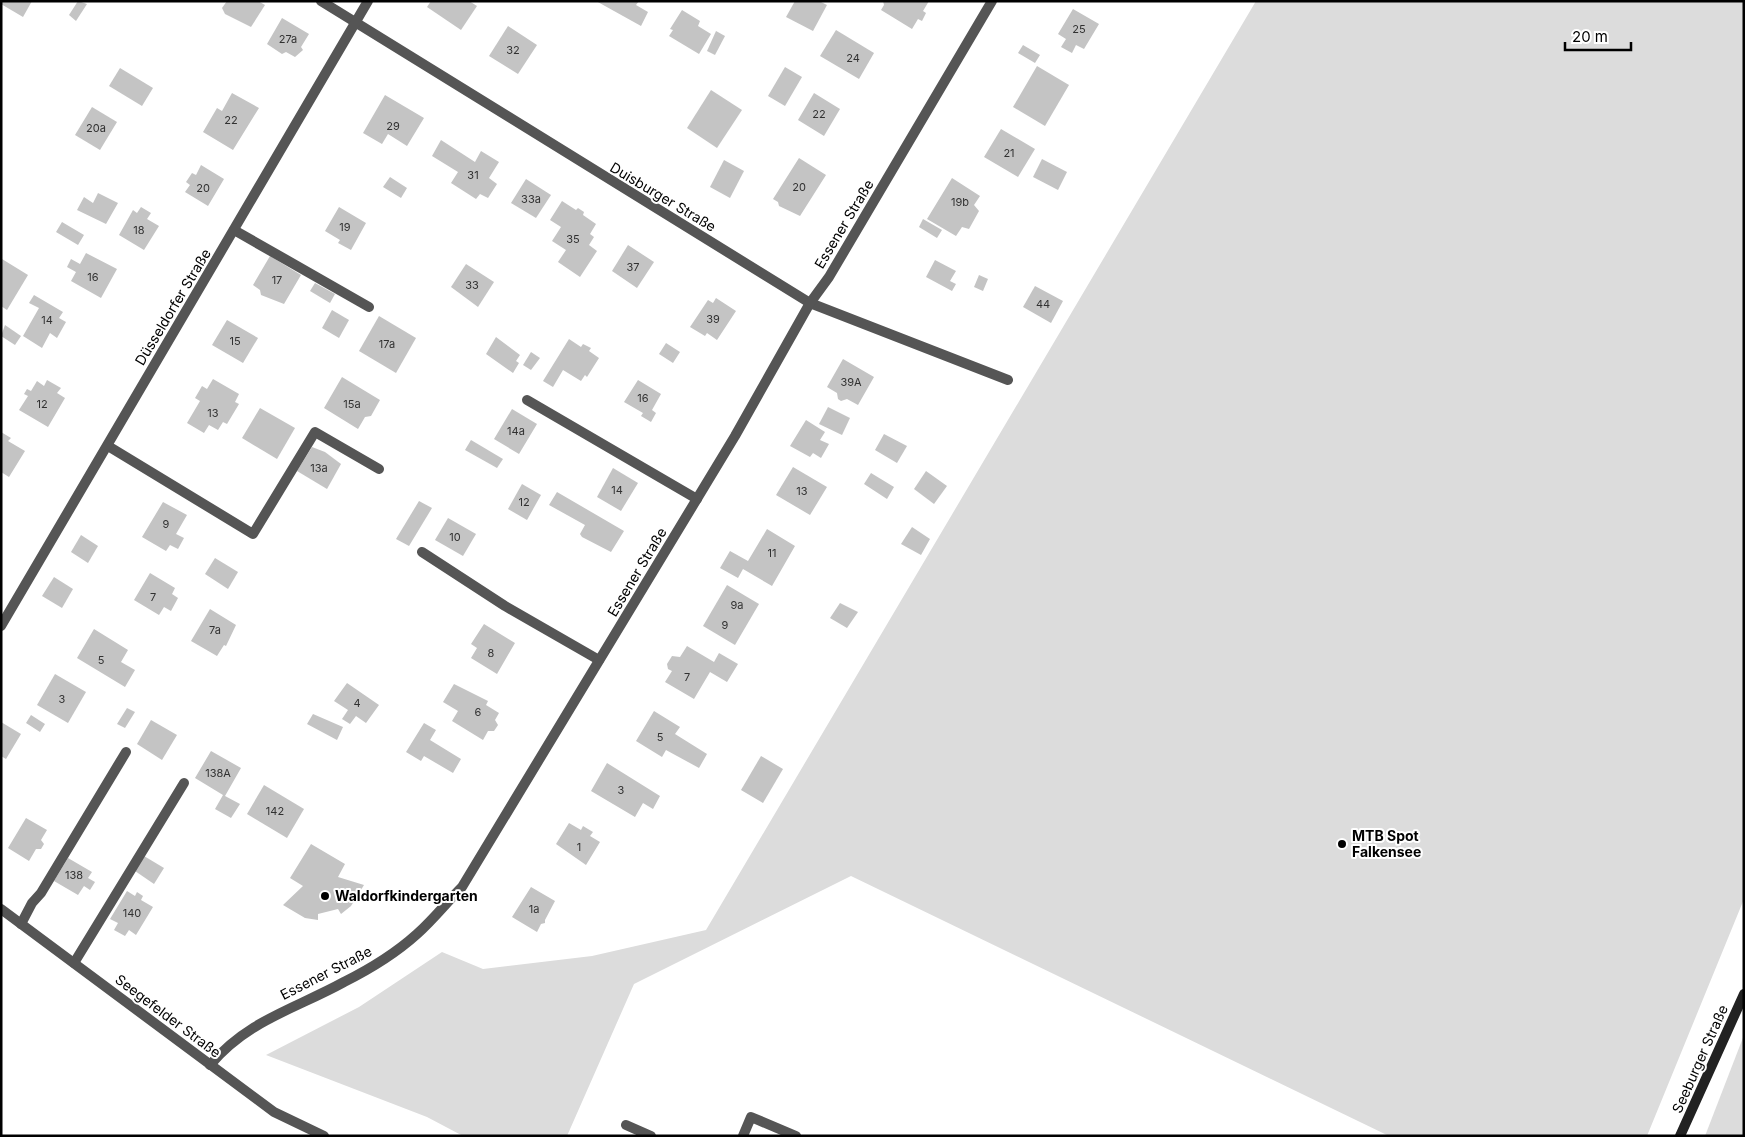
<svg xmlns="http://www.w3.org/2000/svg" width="1745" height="1137" font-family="Inter,sans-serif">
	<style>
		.green { fill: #dcdcdc }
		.building { fill: #c4c4c4 }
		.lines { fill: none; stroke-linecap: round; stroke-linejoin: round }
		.service { stroke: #555; stroke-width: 10 }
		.minor { stroke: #555; stroke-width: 10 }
		.tertiary { stroke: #555; stroke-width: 10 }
		.secondary { stroke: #222; stroke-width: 10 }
		.poi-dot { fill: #000; stroke: #fff; stroke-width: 2 }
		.labels { text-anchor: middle; stroke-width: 4; stroke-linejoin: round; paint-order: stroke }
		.number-label { font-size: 11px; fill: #313131 }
		.street-label { font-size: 14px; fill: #000; stroke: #fff }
		.poi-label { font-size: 14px; font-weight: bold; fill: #000; stroke: #fff; text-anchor: start }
	</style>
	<rect width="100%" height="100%" fill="#fff"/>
	<!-- green -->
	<g class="green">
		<path d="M1256,1H1744V899L1647,1136H1389L851,876L634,984L567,1136H463L427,1117L266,1055L359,1007L442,952L483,969L592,956L706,930Z"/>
		<path d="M1744,1035V1136H1705Z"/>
	</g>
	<!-- building -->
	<g class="building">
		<path d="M1,1H32L23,17L1,4Z"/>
		<path d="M78,1L87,4L76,21L69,15Z"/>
		<path d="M227,1H258L265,5L251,27L225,14L222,8Z"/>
		<path d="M431,1H469L477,6L461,30L427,7Z"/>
		<path d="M596,1H639L636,5L648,12L641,26Z"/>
		<path d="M795,1H819L827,5L813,31L786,17Z"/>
		<path d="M883,1H929L923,11L926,13L922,21L918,19L912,29L881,10L884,5Z"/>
		<path d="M1073,9L1099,24L1084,49L1076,45L1072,53L1061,47L1066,39L1058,34Z"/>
		<path d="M682,10L700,21L698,26L711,34L699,54L669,36L673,30L670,29Z"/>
		<path d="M282,18L309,34L301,47L303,50L295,57L286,52L282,54L267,44Z"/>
		<path d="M508,26L537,45L518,74L489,56Z"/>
		<path d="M836,30L874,53L859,79L820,56Z"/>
		<path d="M716,31L725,36L715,55L707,51Z"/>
		<path d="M1023,45L1040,55L1035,63L1018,53Z"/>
		<path d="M1037,66L1069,85L1045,126L1013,107Z"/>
		<path d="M785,67L802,77L785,106L768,96Z"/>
		<path d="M120,68L153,88L142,106L109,86Z"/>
		<path d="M711,90L742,110L717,148L687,128Z"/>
		<path d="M232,93L259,108L233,150L203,132L217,108L222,111Z"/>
		<path d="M814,93L840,109L824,136L798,120Z"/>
		<path d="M385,95L424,118L407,146L388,134L382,144L363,133Z"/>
		<path d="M92,107L117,122L100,150L75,135Z"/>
		<path d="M1001,129L1035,149L1018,177L984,157Z"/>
		<path d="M441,140L475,162L481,151L499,162L489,178L497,184L488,198L480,194L476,199L451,183L458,172L432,156Z"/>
		<path d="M799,158L826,175L800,216L779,206L778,202L773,199Z"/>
		<path d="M1042,159L1067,172L1058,190L1033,177Z"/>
		<path d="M724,160L744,171L730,198L710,187Z"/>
		<path d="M201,165L224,179L208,206L185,192L190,185L186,182L192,173L196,175Z"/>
		<path d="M390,177L407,188L401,198L383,187Z"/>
		<path d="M952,178L980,196L974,205L979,211L969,229L962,227L956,236L927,219Z"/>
		<path d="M526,179L551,195L536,218L511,203Z"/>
		<path d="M98,193L118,203L106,224L77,210L84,197L93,203Z"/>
		<path d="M562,201L576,210L578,208L584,212L583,215L596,224L590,234L594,237L589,245L597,251L580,277L558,262L566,250L552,241L561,227L550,220Z"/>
		<path d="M141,207L151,213L147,219L159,226L144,250L119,235L133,210L137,213Z"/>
		<path d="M339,207L366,223L351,250L338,243L340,240L325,231Z"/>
		<path d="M923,219L942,230L937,238L919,227Z"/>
		<path d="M62,222L84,235L78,245L56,232Z"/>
		<path d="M628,245L654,262L637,288L612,271Z"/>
		<path d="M86,253L117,269L101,298L71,281L76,272L67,267L71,259L80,264Z"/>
		<path d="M270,256L301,275L284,304L261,295L260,290L253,285Z"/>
		<path d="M2,259L28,275L7,310L1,306Z"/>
		<path d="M935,260L956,271L950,281L956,284L952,291L926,277Z"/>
		<path d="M466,264L494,282L478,307L451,287Z"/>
		<path d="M979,275L988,279L983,291L974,287Z"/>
		<path d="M315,283L335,294L330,303L310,291Z"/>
		<path d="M1035,286L1063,301L1051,323L1023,307Z"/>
		<path d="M34,295L63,312L59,318L66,322L57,338L50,333L42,348L23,336L39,308L29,303Z"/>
		<path d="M716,298L736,311L717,340L707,333L705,336L690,327L708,300L713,303Z"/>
		<path d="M332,310L349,320L339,338L322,328Z"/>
		<path d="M379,316L416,338L396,373L359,351Z"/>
		<path d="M227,320L258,338L243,363L212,345Z"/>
		<path d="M5,325L21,336L15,345L1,336Z"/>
		<path d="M496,337L520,355L516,361L519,363L513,373L486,354Z"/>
		<path d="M569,339L581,347L583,344L591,348L589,351L599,358L587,377L585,375L581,381L563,370L553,387L543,381Z"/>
		<path d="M666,343L680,352L673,363L659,354Z"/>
		<path d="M531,352L540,358L531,370L523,365Z"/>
		<path d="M843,359L874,377L858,405L847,399L841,401L838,399L837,393L827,387Z"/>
		<path d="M342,377L380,400L371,416L365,417L358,429L324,408Z"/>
		<path d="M213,379L239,394L235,402L239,404L227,424L223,422L218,430L209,425L204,433L187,423L200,401L195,398L202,386L207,389Z"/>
		<path d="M47,380L61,388L57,393L65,398L48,427L19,410L28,396L24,394L27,389L31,391L37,381L44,386Z"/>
		<path d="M638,380L661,394L652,410L656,413L651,422L641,416L643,413L624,402Z"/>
		<path d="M828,407L850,418L842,435L819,424Z"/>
		<path d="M260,408L295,428L277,459L242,438Z"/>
		<path d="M512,409L537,424L519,454L494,439Z"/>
		<path d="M806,420L825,432L820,440L829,444L821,458L813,453L810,457L790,446Z"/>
		<path d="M1,432L11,438L8,441L25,451L9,477L1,472Z"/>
		<path d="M884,434L907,446L897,463L875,450Z"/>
		<path d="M471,440L503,459L497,468L465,450Z"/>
		<path d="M312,447L325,452L341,464L327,489L297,471Z"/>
		<path d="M793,467L827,487L810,515L776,495Z"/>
		<path d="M613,468L638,483L621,511L597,497Z"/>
		<path d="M926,471L947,486L934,504L914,489Z"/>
		<path d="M871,473L894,487L887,499L864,484Z"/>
		<path d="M522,484L541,495L527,520L508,509Z"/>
		<path d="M557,492L624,531L611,552L582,537L580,534L585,525L549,505Z"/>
		<path d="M419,501L432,508L409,546L396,539Z"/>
		<path d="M163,502L187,515L176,534L184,538L178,549L170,545L166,551L142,537Z"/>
		<path d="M448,518L476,534L463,556L435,540Z"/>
		<path d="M912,527L930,539L921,555L901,544Z"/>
		<path d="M767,529L795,546L772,586L743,569L738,578L720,568L730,551L748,561Z"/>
		<path d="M81,535L98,546L88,563L71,552Z"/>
		<path d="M215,558L238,572L228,589L205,574Z"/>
		<path d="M150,573L175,588L172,594L178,598L171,611L164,607L159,615L134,600Z"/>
		<path d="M54,577L73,589L62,608L42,596Z"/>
		<path d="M727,585L759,604L735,645L703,626Z"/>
		<path d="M840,603L858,612L847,628L830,618Z"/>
		<path d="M210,609L236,625L226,646L224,645L217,656L191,641Z"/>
		<path d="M484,624L515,643L497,674L471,658L477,648L471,644Z"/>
		<path d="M94,629L128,650L121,662L135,670L125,687L77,658Z"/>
		<path d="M687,646L714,662L719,653L738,664L727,682L710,672L694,699L665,682L672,671L668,669L667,664L672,656L680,657Z"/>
		<path d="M55,674L86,692L68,723L37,705Z"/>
		<path d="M347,683L379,705L366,723L356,716L350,724L342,719L348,710L334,701Z"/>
		<path d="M454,684L488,701L486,705L499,713L495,720L498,725L494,731H488L483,740L452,721L458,711L443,702Z"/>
		<path d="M127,708L135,712L125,728L117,724Z"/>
		<path d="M654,711L680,727L675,734L707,754L699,768L666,750L662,757L636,741Z"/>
		<path d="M313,714L343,727L337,740L307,724Z"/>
		<path d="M31,715L45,724L40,732L26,723Z"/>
		<path d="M151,720L177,735L162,760L137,744Z"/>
		<path d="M1,722L21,734L6,759L1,756Z"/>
		<path d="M424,723L436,730L430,740L461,759L453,773L424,756L421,761L406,752Z"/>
		<path d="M211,751L241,768L225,796L240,804L231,818L215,809L223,795L195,778Z"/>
		<path d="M761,756L783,769L763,803L741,790Z"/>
		<path d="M607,763L660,796L653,809L643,803L635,817L591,791Z"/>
		<path d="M264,785L304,809L287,838L247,814Z"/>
		<path d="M26,818L47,830L41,840L44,844L41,849H36L29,861L8,848Z"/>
		<path d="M569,823L581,830L583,826L593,832L590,836L600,842L586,865L556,844Z"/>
		<path d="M311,844L345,864L338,877L364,885L351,906L341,914L338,909L318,914V920L305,918L283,905L303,886L290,878Z"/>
		<path d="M144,856L164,868L154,884L135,871Z"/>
		<path d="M68,858L92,872L88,878L95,882L90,890L84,886L78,895L54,881Z"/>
		<path d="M531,887L555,901L545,920V923L541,924L537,932L512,917Z"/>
		<path d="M127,891L135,896L137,892L143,896L141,900L153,907L136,935L129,930L125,936L114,930L118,923L110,919Z"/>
	</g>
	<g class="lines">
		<!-- service -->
		<g class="service">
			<path d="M234,230L369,307"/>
			<path d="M527,400L697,499"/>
			<path d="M108,446L253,534L315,432L379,469"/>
			<path d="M422,552L505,606L599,660"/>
			<path d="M21,924L32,903L41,893L126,752"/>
			<path d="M74,963L184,783"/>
			<path d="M626,1125L651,1136"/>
			<path d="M743,1136L751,1117L796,1136"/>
		</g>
		<!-- minor -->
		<g class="minor">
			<path d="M321,1L810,303L1008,380"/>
			<path d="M1,626L368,1"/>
			<path d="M210,1065C248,1020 295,1009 344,982C370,969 396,953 417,934C433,920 447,902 462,887L735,436L810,303L829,277L992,1"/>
		</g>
		<!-- tertiary -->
		<path class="tertiary" d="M1,909L274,1112L324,1136"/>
		<!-- secondary -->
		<path class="secondary" d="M1680,1136L1744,994"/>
	</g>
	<!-- markers -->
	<g class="poi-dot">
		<circle cx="1342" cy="844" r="5"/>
		<circle cx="325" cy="896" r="5"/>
	</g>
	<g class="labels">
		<!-- number labels -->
		<g class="number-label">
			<text x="1079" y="33">25</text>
			<text x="288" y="43">27a</text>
			<text x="513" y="54">32</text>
			<text x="853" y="62">24</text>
			<text x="819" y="118">22</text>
			<text x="231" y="124">22</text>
			<text x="393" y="130">29</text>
			<text x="96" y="132">20a</text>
			<text x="1009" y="157">21</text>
			<text x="473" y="179">31</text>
			<text x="799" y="191">20</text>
			<text x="203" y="192">20</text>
			<text x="531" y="203">33a</text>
			<text x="960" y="206">19b</text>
			<text x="345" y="231">19</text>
			<text x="139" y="234">18</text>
			<text x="573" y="243">35</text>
			<text x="633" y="271">37</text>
			<text x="93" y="281">16</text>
			<text x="277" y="284">17</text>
			<text x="472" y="289">33</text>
			<text x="1043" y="308">44</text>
			<text x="713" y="323">39</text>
			<text x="47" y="324">14</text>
			<text x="235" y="345">15</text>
			<text x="387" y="348">17a</text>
			<text x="851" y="386">39A</text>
			<text x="643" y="402">16</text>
			<text x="42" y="408">12</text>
			<text x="352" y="408">15a</text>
			<text x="213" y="417">13</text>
			<text x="516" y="435">14a</text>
			<text x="319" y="472">13a</text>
			<text x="617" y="494">14</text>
			<text x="802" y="495">13</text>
			<text x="524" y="506">12</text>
			<text x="166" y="528">9</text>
			<text x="455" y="541">10</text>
			<text x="772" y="557">11</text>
			<text x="153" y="601">7</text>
			<text x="737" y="609">9a</text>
			<text x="725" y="629">9</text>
			<text x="215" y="634">7a</text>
			<text x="491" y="657">8</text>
			<text x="101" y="664">5</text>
			<text x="687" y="681">7</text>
			<text x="62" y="703">3</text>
			<text x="357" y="707">4</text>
			<text x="478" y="716">6</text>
			<text x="660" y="741">5</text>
			<text x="218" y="777">138A</text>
			<text x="621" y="794">3</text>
			<text x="275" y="815">142</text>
			<text x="579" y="851">1</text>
			<text x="74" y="879">138</text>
			<text x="534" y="913">1a</text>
			<text x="132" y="917">140</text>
		</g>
		<!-- street labels -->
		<g class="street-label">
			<text transform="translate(663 197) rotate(31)" y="5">Duisburger Straße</text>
			<text transform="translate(844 224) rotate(-59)" y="5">Essener Straße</text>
			<text transform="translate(173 307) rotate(-59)" y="5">Düsseldorfer Straße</text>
			<text transform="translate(637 572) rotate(-59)" y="5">Essener Straße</text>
			<text transform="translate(326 973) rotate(-27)" y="5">Essener Straße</text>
			<text transform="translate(168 1016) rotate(37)" y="5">Seegefelder Straße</text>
			<text transform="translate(1700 1059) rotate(-66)" y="5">Seeburger Straße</text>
		</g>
		<!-- poi labels -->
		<g class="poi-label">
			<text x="1352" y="841">MTB Spot<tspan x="1352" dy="16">Falkensee</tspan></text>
			<text x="335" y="901">Waldorfkindergarten</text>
		</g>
	</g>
	<!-- border -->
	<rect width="1745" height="1137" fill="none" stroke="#000000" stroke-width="5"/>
	<!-- scale -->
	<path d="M1565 42v8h66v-8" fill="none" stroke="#000000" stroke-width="2.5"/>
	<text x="1572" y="42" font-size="15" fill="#000000" stroke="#ffffff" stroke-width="4" paint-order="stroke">20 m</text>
</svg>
